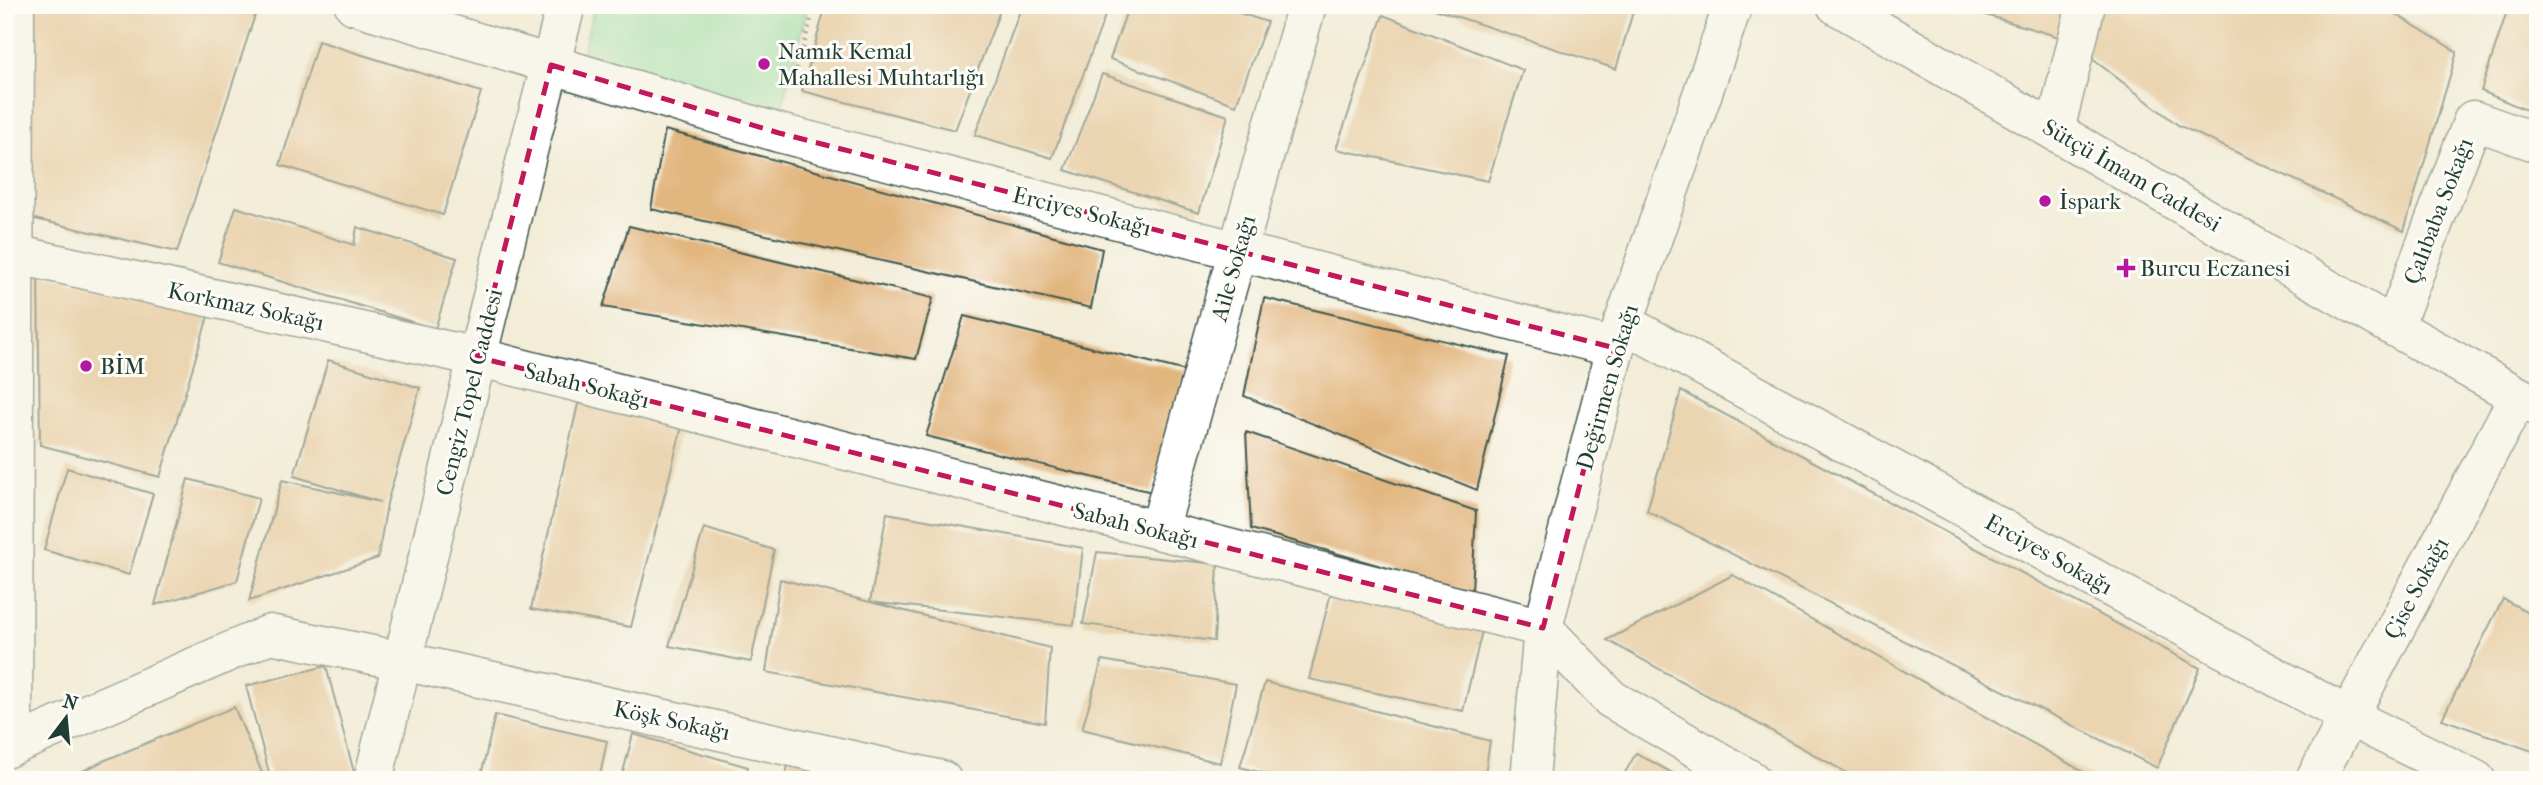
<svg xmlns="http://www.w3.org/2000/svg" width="2543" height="785" font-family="'IM FELL French Canon',serif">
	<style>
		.green { fill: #88dfa2; stroke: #548e6b; stroke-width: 2 }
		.building { fill: #e2b67f }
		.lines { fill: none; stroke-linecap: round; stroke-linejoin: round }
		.minor-casing { stroke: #3f574d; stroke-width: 41 }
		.tertiary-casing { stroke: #3f574d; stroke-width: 41 }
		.primary-casing { stroke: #3f574d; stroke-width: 41 }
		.path { stroke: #3f574d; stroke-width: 4.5; stroke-dasharray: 2 5; stroke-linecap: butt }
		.minor { stroke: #fff; stroke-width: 38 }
		.tertiary { stroke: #fff; stroke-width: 38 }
		.primary { stroke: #fff; stroke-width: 38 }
		.marked { fill: none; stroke: #c2185b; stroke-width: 5; stroke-dasharray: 14 9; stroke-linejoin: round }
		.poi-dot { fill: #b5179e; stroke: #fdfcf7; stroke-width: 2.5 }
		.labels { text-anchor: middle; stroke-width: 6; stroke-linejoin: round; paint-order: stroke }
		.poi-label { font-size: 23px; fill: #1f3d34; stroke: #fdfcf7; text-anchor: start }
		.street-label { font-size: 23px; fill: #1f3d34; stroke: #fdfcf7 }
	</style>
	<rect width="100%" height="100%" fill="#fdfcf7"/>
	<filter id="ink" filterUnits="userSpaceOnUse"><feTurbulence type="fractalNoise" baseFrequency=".0143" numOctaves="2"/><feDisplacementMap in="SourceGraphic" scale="14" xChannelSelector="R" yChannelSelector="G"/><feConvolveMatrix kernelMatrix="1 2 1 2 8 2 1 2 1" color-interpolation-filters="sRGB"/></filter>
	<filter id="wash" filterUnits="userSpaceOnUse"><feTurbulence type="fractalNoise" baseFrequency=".00686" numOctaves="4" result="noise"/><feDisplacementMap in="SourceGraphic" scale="28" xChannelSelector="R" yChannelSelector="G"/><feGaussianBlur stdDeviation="1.57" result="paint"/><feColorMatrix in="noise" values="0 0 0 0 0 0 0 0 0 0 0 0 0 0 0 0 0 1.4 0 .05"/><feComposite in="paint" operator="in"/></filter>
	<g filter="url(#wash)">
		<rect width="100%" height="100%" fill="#f3edd8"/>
		<!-- green -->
		<path class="green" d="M595,5H808L781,110L581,58Z"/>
		<g id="blocks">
			<!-- building -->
			<g class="building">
				<path d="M24,5L258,6L177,252L22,216Z"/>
				<path d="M826,5H1002L955,130L802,91Z"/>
				<path d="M1022,5H1109L1052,158L975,135Z"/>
				<path d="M1129,5H1215L1267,22L1236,105L1110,59Z"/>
				<path d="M1422,5H1635L1616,69Z"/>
				<path d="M1986,5H2068L2059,37L1983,14Z"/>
				<path d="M2092,5H2381L2457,52L2404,231L2178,125L2081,50Z"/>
				<path d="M2509,5H2538V115L2481,91Z"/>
				<path d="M1383,15L1523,70L1488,181L1336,149Z"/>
				<path d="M318,41L481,92L443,215L280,165Z"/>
				<path d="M1102,74L1228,116L1199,213L1065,170Z"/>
				<path d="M665,130L1102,249L1091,308L651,209Z"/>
				<path d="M236,207L354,245L357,227L457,258L435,329L218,262Z"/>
				<path d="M629,226L933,298L916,359L603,307Z"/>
				<path d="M38,273L209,313L160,477L40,445Z"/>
				<path d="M1264,298L1509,356L1477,490L1244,396Z"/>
				<path d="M964,316L1186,371L1152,492L926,436Z"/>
				<path d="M328,360L420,388L387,503L378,558L249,601L282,480L380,502L294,476Z"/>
				<path d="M1681,391L2200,668L2157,768L1647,511Z"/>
				<path d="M578,404L686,411L631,627L531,609Z"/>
				<path d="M1246,432L1476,511L1472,592L1251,529Z"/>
				<path d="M67,468L153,494L129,575L44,550Z"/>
				<path d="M188,479L259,498L237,581L155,605Z"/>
				<path d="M887,513L1083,548L1074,625L870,602L1050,648L1045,723L766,672L780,579L870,602Z"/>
				<path d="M704,528L774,550L751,662L669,646Z"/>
				<path d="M1097,552L1218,564L1214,641L1083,624Z"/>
				<path d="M1733,575L2098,780H1860L1607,640Z"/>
				<path d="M1333,585L1484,622L1463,711L1309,679Z"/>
				<path d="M2503,599L2538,617V753L2442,719Z"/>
				<path d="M1102,660L1236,684L1220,763L1082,729Z"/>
				<path d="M326,666L356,780H271L246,686Z"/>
				<path d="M1265,682L1490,741L1484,780H1289L1240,767Z"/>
				<path d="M234,707L265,780H65L103,761Z"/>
				<path d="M495,715L607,741L599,780H480Z"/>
				<path d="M633,734L748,767L746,780H621Z"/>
				<path d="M1636,753L1685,780H1621Z"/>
				<path d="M791,756L866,780H784Z"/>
			</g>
		</g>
	</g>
	<g filter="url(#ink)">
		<use href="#blocks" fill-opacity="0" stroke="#3f574d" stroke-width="2"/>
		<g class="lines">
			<defs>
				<g id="minor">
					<path d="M354,5L779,133L1615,348"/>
					<path d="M2055,130L2086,5"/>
					<path d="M14,254L477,357L1543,628L1611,699L1751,780"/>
					<path d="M1623,323L2348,716L2476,780"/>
					<path d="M2394,327L2473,120L2538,143"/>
					<path d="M1159,530L1307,5"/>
					<path d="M13,745L15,5"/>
					<path d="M5,749L270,634L402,661L942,780"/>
					<path d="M1530,780L1543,628L1615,348L1733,5"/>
					<path d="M2315,780L2518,397"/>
				</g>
				<path id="tertiary" d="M373,780L526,159L566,5"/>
				<path id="primary" d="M1836,5L2394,327L2538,407"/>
			</defs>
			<!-- minor casing -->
			<use href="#minor" class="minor-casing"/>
			<!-- tertiary casing -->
			<use href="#tertiary" class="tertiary-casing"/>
			<!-- primary casing -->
			<use href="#primary" class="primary-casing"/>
			<!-- path -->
			<path class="path" d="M791,89L815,5"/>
			<!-- minor -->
			<use href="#minor" class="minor"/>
			<!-- tertiary -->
			<use href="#tertiary" class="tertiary"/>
			<!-- primary -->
			<use href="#primary" class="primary"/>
		</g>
	</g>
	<!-- marked area -->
	<path d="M0 0H2543V785H0ZM551,65L779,133L1615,348L1543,628L477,357Z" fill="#f3edd8" fill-opacity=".55" fill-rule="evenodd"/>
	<path class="marked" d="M551,65L779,133L1615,348L1543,628L477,357Z"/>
	<!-- markers -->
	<g class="poi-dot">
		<circle cx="764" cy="64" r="7"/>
		<circle cx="2045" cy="201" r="7"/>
		<path d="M2122.5 257.5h7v7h7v7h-7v7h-7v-7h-7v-7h7z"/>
		<circle cx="86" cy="366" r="7"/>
	</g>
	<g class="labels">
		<!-- poi labels -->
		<g class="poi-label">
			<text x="778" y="59">Namık Kemal<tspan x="778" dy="26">Mahallesi Muhtarlığı</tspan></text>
			<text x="2059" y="209">İspark</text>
			<text x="2140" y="276">Burcu Eczanesi</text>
			<text x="100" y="374">BİM</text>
		</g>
		<!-- street labels -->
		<g class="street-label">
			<text transform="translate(2132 175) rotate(30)" y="8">Sütçü İmam Caddesi</text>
			<text transform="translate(1082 211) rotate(14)" y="8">Erciyes Sokağı</text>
			<text transform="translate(2438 211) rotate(-69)" y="8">Çalıbaba Sokağı</text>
			<text transform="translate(1233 268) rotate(-74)" y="8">Aile Sokağı</text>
			<text transform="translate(246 306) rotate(12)" y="8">Korkmaz Sokağı</text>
			<text transform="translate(587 385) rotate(14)" y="8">Sabah Sokağı</text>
			<text transform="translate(1607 387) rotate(-74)" y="8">Değirmen Sokağı</text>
			<text transform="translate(469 392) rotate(-76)" y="8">Cengiz Topel Caddesi</text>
			<text transform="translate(1136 525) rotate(14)" y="8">Sabah Sokağı</text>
			<text transform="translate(2049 554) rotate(29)" y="8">Erciyes Sokağı</text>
			<text transform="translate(2416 588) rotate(-62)" y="8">Çise Sokağı</text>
			<text transform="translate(672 720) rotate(12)" y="8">Köşk Sokağı</text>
		</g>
	</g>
	<!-- margin -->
	<rect width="2543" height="785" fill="none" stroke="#fdfcf7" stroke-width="28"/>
	<!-- north arrow -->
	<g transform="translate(66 718) rotate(16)" stroke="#fdfcf7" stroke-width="5" paint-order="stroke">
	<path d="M0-5L12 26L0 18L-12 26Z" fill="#1f3d34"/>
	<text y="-10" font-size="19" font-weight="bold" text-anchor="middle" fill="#1f3d34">N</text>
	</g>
</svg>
